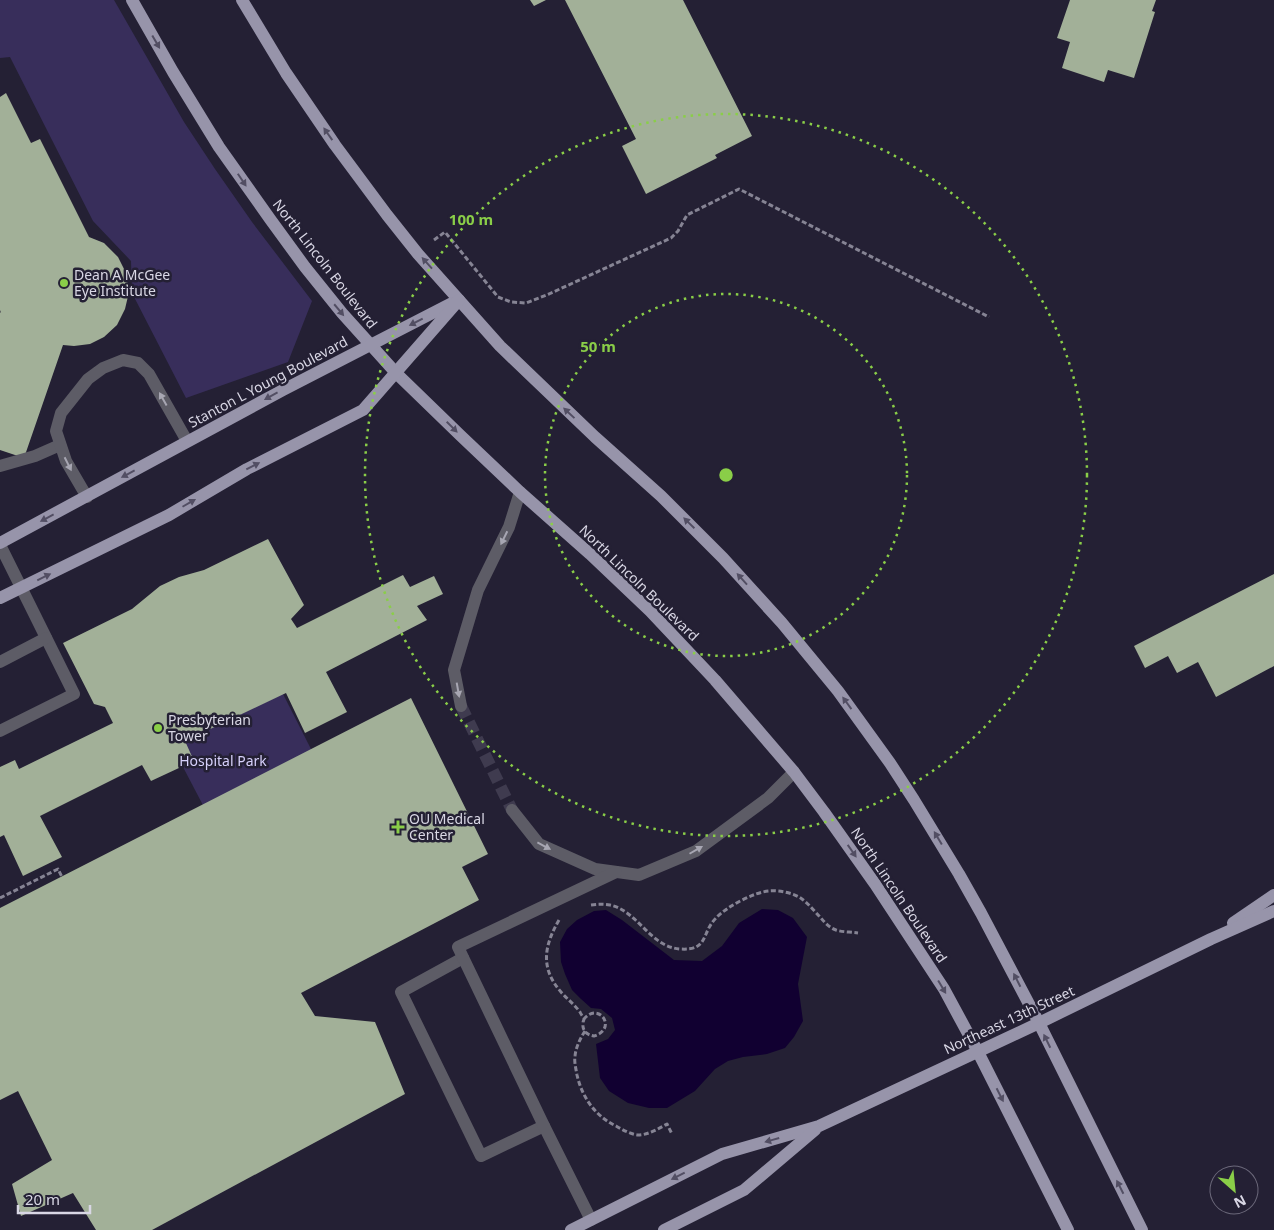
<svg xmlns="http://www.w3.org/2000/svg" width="1274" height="1230" font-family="'Noto Sans',sans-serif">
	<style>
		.green { fill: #382e5b }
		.water { fill: #110031 }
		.building { fill: #a2b098 }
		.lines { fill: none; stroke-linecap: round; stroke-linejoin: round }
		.minor-tunnel { stroke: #3f3b4f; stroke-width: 12; stroke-dasharray: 12 6; stroke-linecap: butt }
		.path { stroke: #868494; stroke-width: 3; stroke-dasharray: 5 2.5; stroke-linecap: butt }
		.minor { stroke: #5d5c66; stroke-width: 12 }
		.major { stroke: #9794aa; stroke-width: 12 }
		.oneway { fill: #524e63 }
		.oneway2 { fill: #a7a6b2 }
		.ring { fill: none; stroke: #8ace48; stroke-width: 2.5; stroke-dasharray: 2.5 5 }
		.poi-dot { fill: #8ace48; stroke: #242034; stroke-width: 2 }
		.labels { text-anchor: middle; stroke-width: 5; stroke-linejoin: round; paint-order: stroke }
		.street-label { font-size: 14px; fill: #d9d7e5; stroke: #242034 }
		.poi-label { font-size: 14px; fill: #d9d7e5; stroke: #242034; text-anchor: start }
		.park-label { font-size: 14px; fill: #d6d0fb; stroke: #242034 }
		.centre { fill: #8ace48; stroke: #242034; stroke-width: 2.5 }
		.ring-label { font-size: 15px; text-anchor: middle; font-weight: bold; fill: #8ace48; stroke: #242034; stroke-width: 5; stroke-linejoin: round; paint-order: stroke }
	</style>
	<rect width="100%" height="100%" fill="#242034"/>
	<!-- green -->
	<g class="green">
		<path d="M0,0H114L184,122L215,169L252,222L312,301L288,362L186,398L132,293L131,261L93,221L10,57L0,58Z"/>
		<path d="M283,694L314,755L205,809L172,746Z"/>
	</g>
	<!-- water -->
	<path class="water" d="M762,909L778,910L793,918L807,937L798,984L803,1021L794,1037L785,1048L767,1054L743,1057L728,1061L715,1069L695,1091L667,1108H649L628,1103L609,1091L600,1078L596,1044L608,1039L615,1030L612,1018L601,1009L591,1008L581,999L572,990L565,974L561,962L560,942L567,929L577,920L594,911L606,910L622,920L674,960L702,961L722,946L739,923Z"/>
	<!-- building -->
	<g class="building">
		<path d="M530,0H546L534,6Z"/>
		<path d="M565,0H683L752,136L715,155L717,158L646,194L622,146L636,139Z"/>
		<path d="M1070,0H1156L1152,11L1155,12L1134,78L1108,70L1104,82L1062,68L1070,42L1057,38Z"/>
		<path d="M6,93L31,143L40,139L89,237L104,243L118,257L126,273L129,292L125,309L117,325L104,337L90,344L74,346L63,345L24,458L0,450V312L1,313L0,310V97Z"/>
		<path d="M268,539L304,605L291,619L297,628L403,575L410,587L434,576L443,594L417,606L427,620L326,672L347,712L305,733L286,693L185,741L194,761L151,781L142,765L40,816L62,857L23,876L4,835L0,837V767L15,760L19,769L113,723L105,707L94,704L63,643L132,609L160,586L179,577L204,570Z"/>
		<path d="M1274,574V666L1216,697L1198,662L1177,673L1168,656L1145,668L1134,646Z"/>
		<path d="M411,698L488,854L462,867L479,900L301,993L315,1016L375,1022L405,1094L152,1230H96L73,1193L21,1216L12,1184L52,1160L18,1091L0,1100V908Z"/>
	</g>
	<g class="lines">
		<!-- minor-tunnel -->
		<path class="minor-tunnel" d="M461,706L512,810"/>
		<!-- path -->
		<g class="path">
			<path d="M434,240L445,232L498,297L511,302L526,303L549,294L671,238L678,231L687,215L739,189L989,317"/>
			<path d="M0,898L58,869L62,877"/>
			<path d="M591,905C598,904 604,904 610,905C638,911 650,947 680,949C709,951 701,933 716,918C726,907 754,892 769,891C780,890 794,893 802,899C809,904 815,912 821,918C825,923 830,928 836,930C842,932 851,932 858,933"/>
			<path d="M559,920C544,946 540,968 561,992C567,999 574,1004 580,1012C580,1013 584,1018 584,1019C584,1020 583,1021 583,1023C582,1031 587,1035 594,1036C618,1029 599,1001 584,1019"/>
			<path d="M585,1031C580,1039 576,1047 575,1056C574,1062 576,1069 577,1075C582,1097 595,1116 616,1126C623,1130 630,1134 638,1135C648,1135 658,1129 667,1124L672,1134"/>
		</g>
		<!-- minor -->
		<g class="minor">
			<path d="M0,466L35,456L60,445"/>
			<path d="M87,497L66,461L56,431L61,413L88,379L103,368L123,360L138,363L149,374L187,441"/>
			<path d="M0,545L74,694L0,731"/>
			<path d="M0,662L46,638"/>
			<path d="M461,706L454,670L478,590L509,527L520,492"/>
			<path d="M512,810L539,844L595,869L639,875L696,851L768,798L794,772"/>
			<path d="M463,958L401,992L481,1156L544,1126"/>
			<path d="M591,1220L544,1126L458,947L616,872"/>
		</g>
		<!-- major -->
		<g class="major">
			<path d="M132,0L173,72L219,147L270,219L305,267L342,313L396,373L461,436L520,492L590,554L650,611L715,680L794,772L824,812L875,884L944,989L978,1052L1068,1230"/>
			<path d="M242,0L286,73L335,145L387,215L418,254L500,346L595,437L661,496L723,558L782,623L838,691L890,763L914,800L959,874L981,913L1039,1023L1142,1230"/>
			<path d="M0,543L283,390L452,303"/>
			<path d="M0,598L169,515L247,469L363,410L459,300"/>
			<path d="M1233,923L1274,895"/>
			<path d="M571,1230L722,1154L819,1126L1039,1023L1211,939L1274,911"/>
			<path d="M664,1230L744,1190L815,1130"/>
		</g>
	</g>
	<!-- one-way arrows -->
	<defs><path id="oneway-solid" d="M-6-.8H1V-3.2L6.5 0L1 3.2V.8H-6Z" transform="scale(1.25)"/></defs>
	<g class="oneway">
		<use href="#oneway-solid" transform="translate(156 42) rotate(60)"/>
		<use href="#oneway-solid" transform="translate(328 134) rotate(-125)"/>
		<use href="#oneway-solid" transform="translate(242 180) rotate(56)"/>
		<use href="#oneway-solid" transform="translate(427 263) rotate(-132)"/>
		<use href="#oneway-solid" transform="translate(339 310) rotate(50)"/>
		<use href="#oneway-solid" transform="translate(416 322) rotate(153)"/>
		<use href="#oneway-solid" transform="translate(271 396) rotate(151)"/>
		<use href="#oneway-solid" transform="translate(569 413) rotate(-137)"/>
		<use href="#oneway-solid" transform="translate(452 427) rotate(45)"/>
		<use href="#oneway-solid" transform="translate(253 466) rotate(-27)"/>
		<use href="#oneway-solid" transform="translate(128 474) rotate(152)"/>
		<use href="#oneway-solid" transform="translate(189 503) rotate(-30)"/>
		<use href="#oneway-solid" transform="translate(47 518) rotate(152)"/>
		<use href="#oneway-solid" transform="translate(689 523) rotate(-136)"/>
		<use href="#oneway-solid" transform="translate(44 577) rotate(-26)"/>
		<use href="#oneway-solid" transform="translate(742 579) rotate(-132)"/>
		<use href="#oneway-solid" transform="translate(847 703) rotate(-126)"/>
		<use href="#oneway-solid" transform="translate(938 838) rotate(-121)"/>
		<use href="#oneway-solid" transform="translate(852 851) rotate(55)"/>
		<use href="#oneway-solid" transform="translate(1017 980) rotate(-117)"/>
		<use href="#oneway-solid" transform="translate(942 987) rotate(59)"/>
		<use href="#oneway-solid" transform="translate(1047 1041) rotate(-116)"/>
		<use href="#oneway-solid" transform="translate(1000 1095) rotate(63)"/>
		<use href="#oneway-solid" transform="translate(772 1140) rotate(164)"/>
		<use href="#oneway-solid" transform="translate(678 1176) rotate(153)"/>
		<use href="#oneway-solid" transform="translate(1120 1187) rotate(-117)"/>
	</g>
	<g class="oneway2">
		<use href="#oneway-solid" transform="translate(163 399) rotate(-119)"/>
		<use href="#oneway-solid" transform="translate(68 464) rotate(63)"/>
		<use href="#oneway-solid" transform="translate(504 538) rotate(116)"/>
		<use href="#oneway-solid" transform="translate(458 690) rotate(80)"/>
		<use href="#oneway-solid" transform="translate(544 846) rotate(28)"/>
		<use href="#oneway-solid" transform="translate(696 850) rotate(-30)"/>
	</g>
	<!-- distance rings -->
	<g class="ring">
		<circle cx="726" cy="475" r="181"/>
		<circle cx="726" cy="475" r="361"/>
	</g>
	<!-- markers -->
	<g class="poi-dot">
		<circle cx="64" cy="283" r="5"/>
		<circle cx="158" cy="728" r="5"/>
		<path d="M395.5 819.5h5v5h5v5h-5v5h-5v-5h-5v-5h5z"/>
	</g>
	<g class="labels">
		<!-- street labels -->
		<g class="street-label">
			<text transform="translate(325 264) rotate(52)" y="5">North Lincoln Boulevard</text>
			<text transform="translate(268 382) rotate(-28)" y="5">Stanton L Young Boulevard</text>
			<text transform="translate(639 583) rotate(44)" y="5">North Lincoln Boulevard</text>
			<text transform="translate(899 895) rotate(56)" y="5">North Lincoln Boulevard</text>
			<text transform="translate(1009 1020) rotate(-25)" y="5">Northeast 13th Street</text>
		</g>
		<!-- poi labels -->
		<g class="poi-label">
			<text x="74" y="280">Dean A McGee<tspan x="74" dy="16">Eye Institute</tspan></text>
			<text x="168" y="725">Presbyterian<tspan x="168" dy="16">Tower</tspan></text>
			<text x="409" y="824">OU Medical<tspan x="409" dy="16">Center</tspan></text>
		</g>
		<!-- park labels -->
		<g class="park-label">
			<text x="223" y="766">Hospital Park</text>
		</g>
	</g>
	<circle cx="726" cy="475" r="8" class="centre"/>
	<g class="ring-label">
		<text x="471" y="225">100 m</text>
		<text x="598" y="352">50 m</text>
	</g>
	<!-- north arrow -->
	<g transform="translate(1234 1190) rotate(153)"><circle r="24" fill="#242034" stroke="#6c697b"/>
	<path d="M0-4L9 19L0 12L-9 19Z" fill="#8ace48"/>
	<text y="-8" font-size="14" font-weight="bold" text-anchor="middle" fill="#d9d7e5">N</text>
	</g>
	<!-- scale -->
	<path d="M18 1205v8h72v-8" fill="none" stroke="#d9d7e5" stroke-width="2.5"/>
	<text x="25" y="1205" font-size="15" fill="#d9d7e5" stroke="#242034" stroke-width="4" paint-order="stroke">20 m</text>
</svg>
